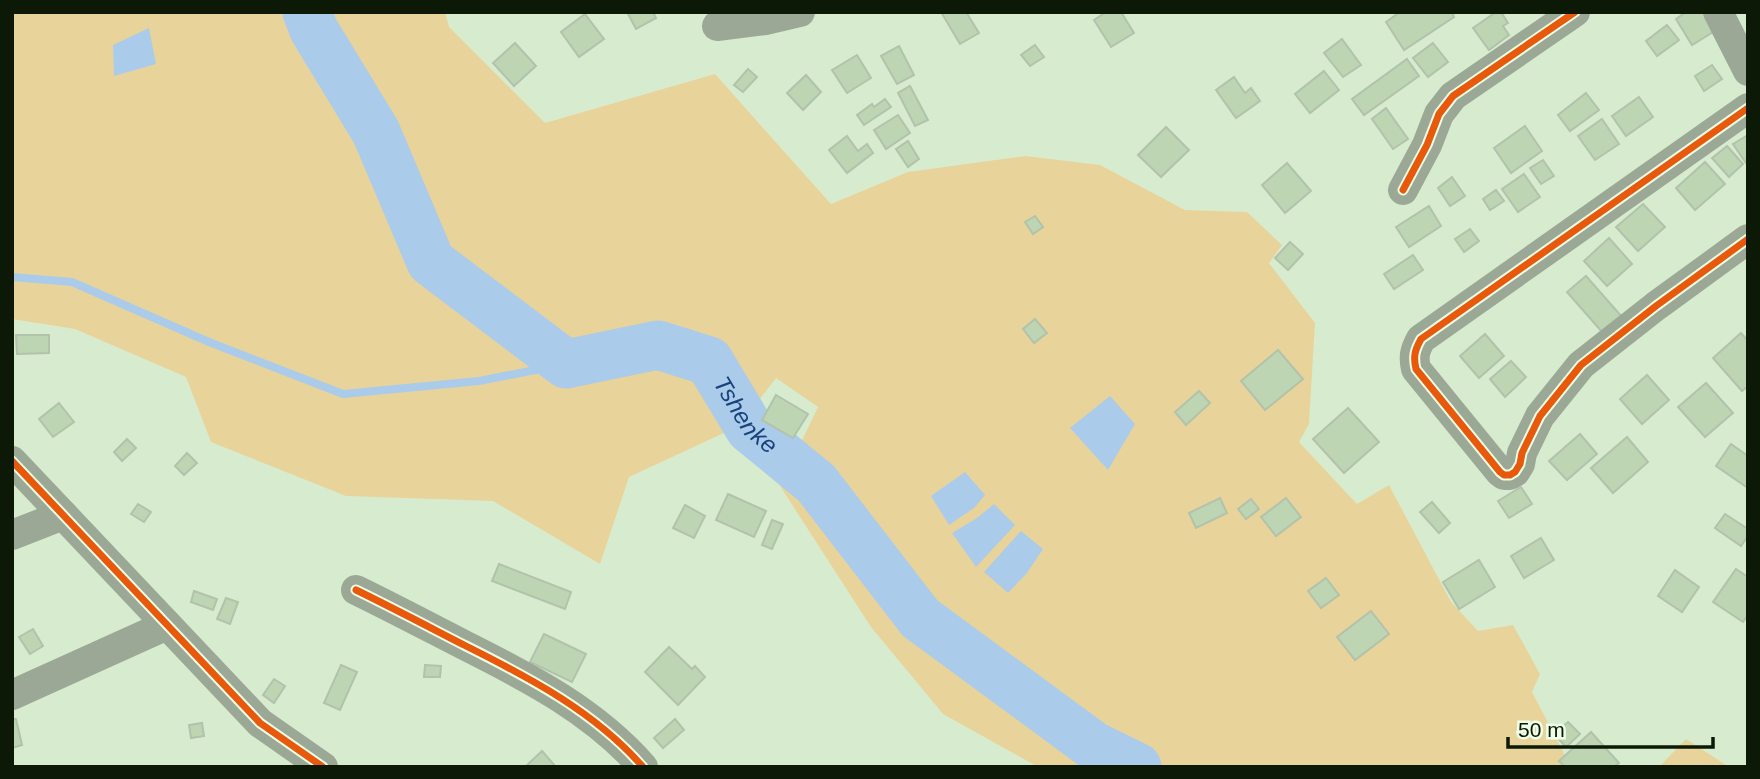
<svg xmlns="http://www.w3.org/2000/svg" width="1760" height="779" font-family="Helvetica,sans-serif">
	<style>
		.green { fill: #e8d49a }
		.water { fill: #aacbea }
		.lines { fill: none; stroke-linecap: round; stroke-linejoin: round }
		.stream { stroke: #aacbea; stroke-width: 8 }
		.river { stroke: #aacbea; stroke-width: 49 }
		.building { fill: #bed5b4; stroke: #b2c2ab; stroke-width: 2 }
		.street { stroke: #9ba895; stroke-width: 30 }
		.cycleway-casing { stroke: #eefee8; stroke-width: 11 }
		.cycleway { stroke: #e8590c; stroke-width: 7 }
		.labels { text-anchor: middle; stroke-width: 5; stroke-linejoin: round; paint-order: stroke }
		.water-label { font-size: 24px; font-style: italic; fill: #19437d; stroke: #eefee8 }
	</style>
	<rect width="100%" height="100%" fill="#d7eccf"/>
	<!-- green -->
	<g class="green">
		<path d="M12,12H445L449,27L545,123L715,74L831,204L908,172L1025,156L1100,165L1185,210L1247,212L1282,245L1269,263L1315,323L1309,424L1299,442L1357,504L1389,485L1451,602L1478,631L1513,625L1540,674L1532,692L1571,767H1038L943,714L871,627L780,486L818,407L776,378L739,426L629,477L600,564L493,501L346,496L211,442L186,377L75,329L12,319Z"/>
		<path d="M1686,739L1729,767H1659Z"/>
	</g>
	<!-- water -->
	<g class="water">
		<path d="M149,28L156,64L114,76L113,45Z"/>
		<path d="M1110,396L1135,424L1108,470L1070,428Z"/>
		<path d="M965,472L985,495L974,508L949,525L931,496Z"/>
		<path d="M994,504L1015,525L976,567L952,533L977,518Z"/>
		<path d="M1021,531L1043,549L1027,573L1008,593L984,572Z"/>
	</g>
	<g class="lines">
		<!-- stream -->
		<path class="stream" d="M12,277L72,282L209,342L343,394L479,381L566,364"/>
		<!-- river -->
		<path class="river" id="s1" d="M307,12L314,30L376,132L431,262L566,364L658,345L709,361L750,429L816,483L920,618L1094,746L1137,767"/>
	</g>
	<!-- building -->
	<g class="building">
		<path d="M627,12H653L656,18L636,29Z"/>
		<path d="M941,12H966L979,33L960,44Z"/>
		<path d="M1106,12H1121L1134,33L1111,47L1094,20Z"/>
		<path d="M1400,12H1452L1454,17L1404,50L1386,22Z"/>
		<path d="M1496,12H1501L1508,23L1503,26L1509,35L1489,50L1473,28Z"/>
		<path d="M1686,12H1707L1718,29L1692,45L1676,19Z"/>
		<path d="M585,14L604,39L579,57L561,32Z"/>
		<path d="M1667,25L1679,40L1657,56L1646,41Z"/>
		<path d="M1342,39L1361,65L1343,77L1324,53Z"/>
		<path d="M515,43L536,66L514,86L493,63Z"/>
		<path d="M1433,43L1448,62L1428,77L1413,58Z"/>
		<path d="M1035,45L1044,57L1030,66L1021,55Z"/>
		<path d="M899,46L914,75L897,84L881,56Z"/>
		<path d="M857,55L871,78L847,93L832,70Z"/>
		<path d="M1407,59L1419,76L1364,115L1352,99Z"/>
		<path d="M1712,65L1722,79L1704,91L1695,76Z"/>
		<path d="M748,69L757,77L743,92L734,85Z"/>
		<path d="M1324,71L1339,90L1310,113L1295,94Z"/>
		<path d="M806,75L821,92L803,110L787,93Z"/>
		<path d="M1234,77L1245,93L1251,88L1260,101L1236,118L1216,90Z"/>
		<path d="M910,86L928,120L915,126L898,93Z"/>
		<path d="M1586,93L1599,110L1570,131L1558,115Z"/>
		<path d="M1639,97L1653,117L1626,136L1612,116Z"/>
		<path d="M885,99L891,107L864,125L857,115L872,104L874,107Z"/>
		<path d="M1386,108L1408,139L1393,149L1372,119Z"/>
		<path d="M898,115L910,133L886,149L874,130Z"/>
		<path d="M1602,119L1619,144L1595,160L1578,136Z"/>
		<path d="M1525,126L1542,151L1511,173L1494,148Z"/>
		<path d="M1166,127L1189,150L1161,177L1138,155Z"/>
		<path d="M1748,135V166L1733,144Z"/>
		<path d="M847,136L858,151L867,144L873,153L847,173L829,150Z"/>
		<path d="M908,141L919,159L908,167L896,149Z"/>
		<path d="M1727,146L1743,164L1729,177L1712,158Z"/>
		<path d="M1543,160L1554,176L1541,184L1530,168Z"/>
		<path d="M1705,162L1725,184L1695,210L1676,188Z"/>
		<path d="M1287,163L1311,191L1285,213L1262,185Z"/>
		<path d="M1524,174L1540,197L1518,212L1502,189Z"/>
		<path d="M1452,177L1465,196L1450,206L1438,188Z"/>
		<path d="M1496,190L1504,201L1490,210L1483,199Z"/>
		<path d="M1643,204L1665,227L1638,251L1616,227Z"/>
		<path d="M1429,206L1441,226L1409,247L1396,227Z"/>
		<path d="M1035,216L1043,227L1033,234L1025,222Z"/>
		<path d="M1470,229L1479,241L1464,252L1455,239Z"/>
		<path d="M1609,238L1632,264L1607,286L1584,261Z"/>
		<path d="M1290,242L1303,254L1288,270L1275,258Z"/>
		<path d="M1413,255L1423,270L1394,289L1384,274Z"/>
		<path d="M1586,276L1622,317L1603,333L1567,292Z"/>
		<path d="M1035,319L1047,333L1034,343L1023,329Z"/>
		<path d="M1741,333L1748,341V386L1742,391L1713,358Z"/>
		<path d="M1485,334L1504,356L1479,378L1460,356Z"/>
		<path d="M16,335H49V353L17,354Z"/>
		<path d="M1278,350L1303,379L1265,410L1241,381Z"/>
		<path d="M1511,361L1526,377L1505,397L1490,379Z"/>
		<path d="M1647,375L1669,400L1642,424L1620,399Z"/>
		<path d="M1706,383L1733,413L1705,437L1678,407Z"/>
		<path d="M1199,391L1210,403L1186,425L1175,412Z"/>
		<path d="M776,395L808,414L793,438L762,420Z"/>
		<path d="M59,403L74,422L53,437L39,419Z"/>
		<path d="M1348,408L1379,442L1344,473L1313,439Z"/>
		<path d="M1580,434L1597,454L1567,480L1549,461Z"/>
		<path d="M1627,437L1648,462L1613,493L1591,468Z"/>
		<path d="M127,439L136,448L122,461L114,452Z"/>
		<path d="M1731,444L1748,456V488L1716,466Z"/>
		<path d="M187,453L197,463L184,475L175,466Z"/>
		<path d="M1521,487L1532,504L1509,518L1498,501Z"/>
		<path d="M728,494L766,511L754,537L716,520Z"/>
		<path d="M1220,498L1227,513L1196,528L1189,513Z"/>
		<path d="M1286,498L1301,517L1276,536L1261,517Z"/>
		<path d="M1251,499L1259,509L1246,519L1238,509Z"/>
		<path d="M1432,502L1450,523L1439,533L1420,512Z"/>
		<path d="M138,504L151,512L144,522L131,514Z"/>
		<path d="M685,505L705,516L694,538L673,528Z"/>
		<path d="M1725,514L1748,529V536L1741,546L1715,528Z"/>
		<path d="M772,520L783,524L772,549L762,545Z"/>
		<path d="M1541,538L1554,560L1524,578L1511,556Z"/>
		<path d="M1479,560L1495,587L1459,609L1443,582Z"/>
		<path d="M499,564L571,592L565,609L492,581Z"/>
		<path d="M1736,569L1748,577V615L1743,622L1713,602Z"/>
		<path d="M1675,570L1699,587L1682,612L1658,596Z"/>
		<path d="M1326,578L1339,595L1321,608L1308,591Z"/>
		<path d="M194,591L217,599L213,610L191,602Z"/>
		<path d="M226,598L238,602L230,624L217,619Z"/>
		<path d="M1371,611L1389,634L1355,660L1337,637Z"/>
		<path d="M33,629L43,646L30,654L19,637Z"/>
		<path d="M544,634L586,654L572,682L530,662Z"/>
		<path d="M669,647L692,669L695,666L705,677L678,705L645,672Z"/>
		<path d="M341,665L357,672L340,710L324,703Z"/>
		<path d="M425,665L441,666L440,677H424Z"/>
		<path d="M274,679L285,686L274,703L263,695Z"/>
		<path d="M12,719H16L22,745L12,748Z"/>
		<path d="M675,719L684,730L663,748L654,738Z"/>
		<path d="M1568,722L1580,734L1566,747L1554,734Z"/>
		<path d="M202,723L204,736L191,738L189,725Z"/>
		<path d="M1591,732L1619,763L1614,767H1565L1559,761Z"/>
		<path d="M542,751L556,767H525Z"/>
	</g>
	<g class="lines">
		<!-- street -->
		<g class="street">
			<path d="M1718,12L1748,71"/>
			<path d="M717,26L766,20L800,12"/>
			<path d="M1748,108L1421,339C1415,350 1413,356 1416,369L1500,472L1504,475H1510L1515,472L1520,464L1522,453L1540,416L1581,365L1656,306L1748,239"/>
			<path d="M1403,190L1427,145L1439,114L1453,96L1575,12"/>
			<path d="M12,461L260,723L323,767"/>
			<path d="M12,535L63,515"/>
			<path d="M356,590C393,608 429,627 466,646C530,678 595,712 643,767"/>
			<path d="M12,695L167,625"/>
		</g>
		<defs>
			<g id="cycleway">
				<path d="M1748,108L1421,339C1415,350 1413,356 1416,369L1500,472L1504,475H1510L1515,472L1520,464L1522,453L1540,416L1581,365L1656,306L1748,239"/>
				<path d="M1403,190L1427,145L1439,114L1453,96L1575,12"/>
				<path d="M12,461L260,723L323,767"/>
				<path d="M356,590C393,608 429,627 466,646C530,678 595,712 643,767"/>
			</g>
		</defs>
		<!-- cycleway casing -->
		<use href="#cycleway" class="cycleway-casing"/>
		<!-- cycleway -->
		<use href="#cycleway" class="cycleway"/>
	</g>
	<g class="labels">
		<!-- water labels -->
		<g class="water-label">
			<text dy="8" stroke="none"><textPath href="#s1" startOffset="662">Tshenke</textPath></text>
		</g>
	</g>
	<!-- border -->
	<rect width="1760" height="779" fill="none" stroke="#0c1906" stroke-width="28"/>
	<!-- scale -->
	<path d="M1508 737v10h205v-10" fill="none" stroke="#0c1906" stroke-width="3.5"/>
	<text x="1518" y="737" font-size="21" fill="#0c1906" stroke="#eefee8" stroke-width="5" paint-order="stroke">50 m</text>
</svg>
